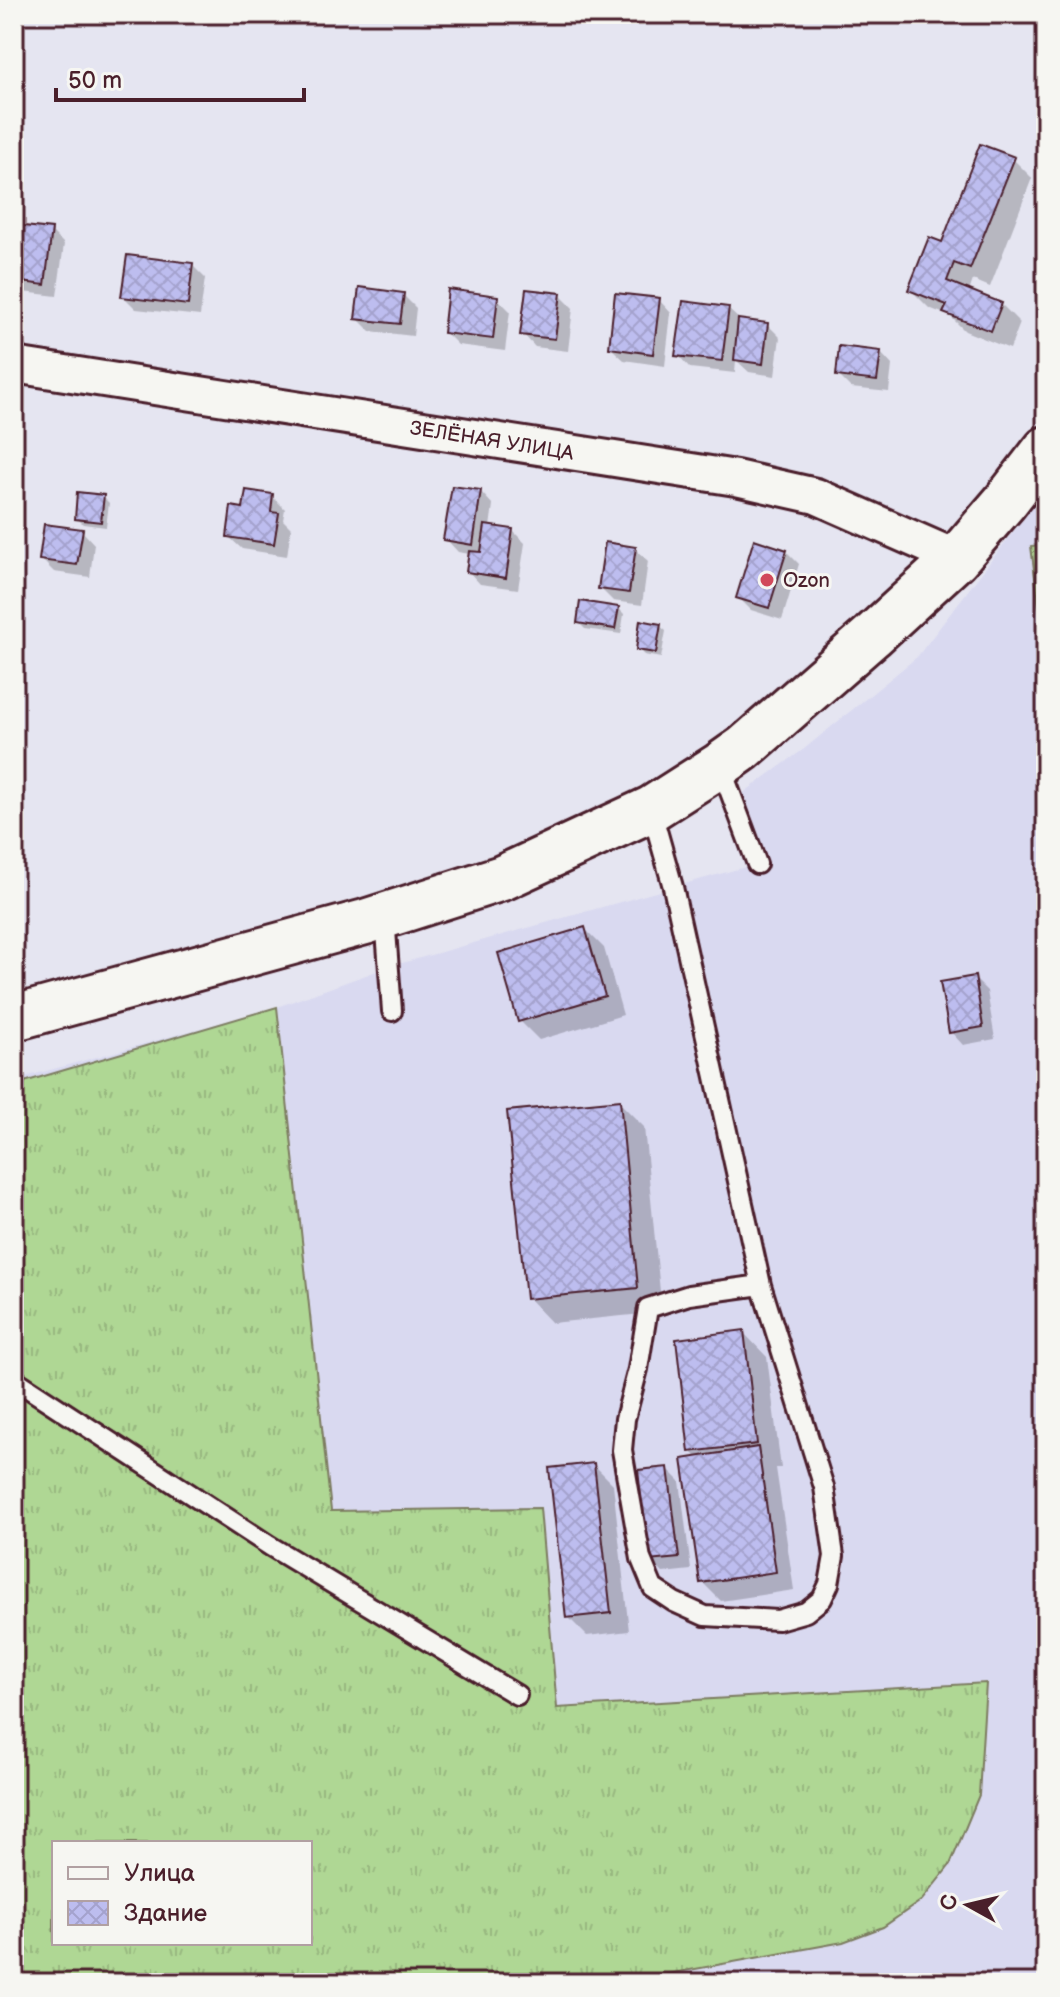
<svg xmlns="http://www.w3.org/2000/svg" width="1060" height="1997" font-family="'Balsamiq Sans',sans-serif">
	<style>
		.built { fill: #d9d9f0; fill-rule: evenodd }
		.grass { fill: url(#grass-tufts); stroke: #7c7b60; stroke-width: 2; fill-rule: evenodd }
		.shadow { fill: #0003 }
		.building { fill: url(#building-cross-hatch); stroke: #4a1f2b; stroke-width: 2 }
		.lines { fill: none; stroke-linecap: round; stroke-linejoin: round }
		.service-casing { stroke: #4a1f2b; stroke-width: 24 }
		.minor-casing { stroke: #4a1f2b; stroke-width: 40 }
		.secondary-casing { stroke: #4a1f2b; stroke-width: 50 }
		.service { stroke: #f6f6f2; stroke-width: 18 }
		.minor { stroke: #f6f6f2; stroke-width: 34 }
		.secondary { stroke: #f6f6f2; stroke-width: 44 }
		.poi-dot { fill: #d1495b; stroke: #f6f6f2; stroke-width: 3 }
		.labels { text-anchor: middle; stroke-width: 6; stroke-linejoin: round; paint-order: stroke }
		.street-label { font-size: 20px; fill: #4a1f2b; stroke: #f6f6f2 }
		.poi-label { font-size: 20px; fill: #4a1f2b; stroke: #f6f6f2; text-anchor: start }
	</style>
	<defs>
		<pattern id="grass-tufts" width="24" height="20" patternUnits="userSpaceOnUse" patternTransform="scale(2)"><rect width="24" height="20" fill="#afd794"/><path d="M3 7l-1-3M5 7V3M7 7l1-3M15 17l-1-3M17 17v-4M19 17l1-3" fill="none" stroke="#98b880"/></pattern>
		<pattern id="building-cross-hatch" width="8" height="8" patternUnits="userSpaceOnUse" patternTransform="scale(2)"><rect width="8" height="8" fill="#bdbdef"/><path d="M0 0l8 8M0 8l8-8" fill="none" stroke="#a4a2cd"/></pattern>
	</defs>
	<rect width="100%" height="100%" fill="#e5e5f1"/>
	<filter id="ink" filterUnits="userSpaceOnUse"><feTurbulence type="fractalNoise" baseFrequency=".0125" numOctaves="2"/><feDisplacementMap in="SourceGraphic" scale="16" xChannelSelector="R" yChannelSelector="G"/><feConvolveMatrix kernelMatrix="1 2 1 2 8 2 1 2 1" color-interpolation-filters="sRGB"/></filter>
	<g filter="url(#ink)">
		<!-- built -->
		<path class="built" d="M1046,489V1983H14V1080L277,1007L388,967L745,867L724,807L804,749L917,657ZM54,1843H310V1943H54Z"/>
		<!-- grass -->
		<g class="grass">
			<path d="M1039,545L1046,548V640H1043L1031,546Z"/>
			<path d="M277,1007L331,1511L540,1508L557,1708L986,1683L979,1795L950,1865L922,1900L883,1927L843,1942L619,1983H31L14,1972V1085ZM54,1843H310V1943H54Z"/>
		</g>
		<!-- shadow -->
		<g class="shadow">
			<path d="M1013,159L1032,178L990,287L973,280L969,292L1001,304L1020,323L1010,349L965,331L950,316L929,308L910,289L943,244Z"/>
			<path d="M14,227L51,231L64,244L57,296L14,291Z"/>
			<path d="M192,265L205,278L200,316L136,309L123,296Z"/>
			<path d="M403,295L416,308L413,336L370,331L357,318Z"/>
			<path d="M560,295L573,308L568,351L535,347L523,334Z"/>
			<path d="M497,298L510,311L505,351L458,345L445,332Z"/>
			<path d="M659,300L671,313L665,366L624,360L611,348Z"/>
			<path d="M728,309L741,321L767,324L780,337L775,376L749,372L736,360L735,373L690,368L678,355Z"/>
			<path d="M880,352L892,365L889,392L851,388L838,375Z"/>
			<path d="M481,492L493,505L490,527L512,530L525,543L518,589L480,584L468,571L470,554L458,552L446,539Z"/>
			<path d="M272,496L285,509L283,520L291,528L287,556L242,549L229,537L245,510Z"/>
			<path d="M103,497L109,503L106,527L83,524L77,518Z"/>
			<path d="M82,531L94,544L90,577L54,572L41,559Z"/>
			<path d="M635,549L648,561L642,605L613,601L600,588Z"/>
			<path d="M786,551L799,564L782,620L751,610L738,597Z"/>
			<path d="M618,608L624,614L621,634L585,629L579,623Z"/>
			<path d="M660,626L666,631L661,658L644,655L638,649Z"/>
			<path d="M585,929L604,948L623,1015L539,1040L520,1021Z"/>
			<path d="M974,978L987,991L995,1039L963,1045L951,1032Z"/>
			<path d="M619,1102L644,1127L662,1312L552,1323L528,1298Z"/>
			<path d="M743,1332L767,1357L781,1468H776L794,1590L721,1601L702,1582L698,1458L691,1451Z"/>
			<path d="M594,1465L613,1484L629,1631L587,1636L568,1617Z"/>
			<path d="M668,1469L680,1481L691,1570L663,1573L650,1560Z"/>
		</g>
		<!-- building -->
		<g class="building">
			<path d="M980,144L1015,157L970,269L954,263L947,281L1002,303L991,331L943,313L947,305L908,290L929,237L942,242Z"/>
			<path d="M14,225L52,229L45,285L14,281Z"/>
			<path d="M127,255L193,263L188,305L121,297Z"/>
			<path d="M359,287L404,293L400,324L355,319Z"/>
			<path d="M448,289L498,296L493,339L443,333Z"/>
			<path d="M526,289L561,293L555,339L520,335Z"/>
			<path d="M615,293L660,298L653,354L609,348Z"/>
			<path d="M683,301L729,307L722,361L675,356Z"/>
			<path d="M738,319L768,323L763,364L734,360Z"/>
			<path d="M839,346L881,351L877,381L836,376Z"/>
			<path d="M452,486L481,490L473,545L443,540Z"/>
			<path d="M246,490L273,494L271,512L279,513L274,544L227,537L231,506L243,508Z"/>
			<path d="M77,492L104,495L101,522L75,519Z"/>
			<path d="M44,524L83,529L77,565L39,560Z"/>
			<path d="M485,525L513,529L506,578L466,572L469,551L481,552Z"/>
			<path d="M754,539L787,550L769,608L736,598Z"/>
			<path d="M605,542L636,547L629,593L598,589Z"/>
			<path d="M580,601L619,607L615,629L577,623Z"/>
			<path d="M640,620L661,624L656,653L636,650Z"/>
			<path d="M585,927L605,996L518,1022L498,953Z"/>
			<path d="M975,976L983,1027L949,1033L940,982Z"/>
			<path d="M620,1100L638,1288L526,1299L507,1111Z"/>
			<path d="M744,1330L757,1444L689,1452L676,1339Z"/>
			<path d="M758,1447L776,1572L700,1583L682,1459Z"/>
			<path d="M594,1463L611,1613L566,1618L549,1468Z"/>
			<path d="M668,1467L679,1558L648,1561L638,1470Z"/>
		</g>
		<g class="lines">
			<defs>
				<g id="service">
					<path d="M720,765L757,864"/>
					<path d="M651,809L673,887L761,1285L824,1487L834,1556L829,1584L822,1599L806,1612L778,1620L705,1616L674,1602L653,1588L641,1559L622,1450L625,1419L638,1369L648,1308L689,1295L761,1285"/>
					<path d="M385,917L392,1011"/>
					<path d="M14,1379L270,1546L517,1695"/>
				</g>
				<path id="minor" d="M14,365L736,478L816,496L957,558"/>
				<path id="secondary" d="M14,1018L365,922L502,878L651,809L720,765L744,748L872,636L957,558L1005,502L1046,449"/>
			</defs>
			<!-- service casing -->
			<use href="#service" class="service-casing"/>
			<!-- minor casing -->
			<use href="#minor" class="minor-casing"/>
			<!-- secondary casing -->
			<use href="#secondary" class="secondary-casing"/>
			<!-- service -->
			<use href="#service" class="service"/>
			<!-- minor -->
			<use href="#minor" class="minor"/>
			<!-- secondary -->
			<use href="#secondary" class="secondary"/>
		</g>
	</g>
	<!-- markers -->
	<circle class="poi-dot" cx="767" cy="580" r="8"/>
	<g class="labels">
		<!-- street labels -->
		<g class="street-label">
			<text transform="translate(492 440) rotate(9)" y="7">ЗЕЛЁНАЯ УЛИЦА</text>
		</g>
		<!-- poi labels -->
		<g class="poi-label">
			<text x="783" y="587">Ozon</text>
		</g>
	</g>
	<!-- margin -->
	<rect width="1060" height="1997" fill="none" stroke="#f6f6f2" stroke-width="48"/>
	<rect x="24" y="24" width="1012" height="1949" fill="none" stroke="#4a1f2b" stroke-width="3" filter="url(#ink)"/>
	<!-- legend -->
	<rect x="52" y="1841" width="260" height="104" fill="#f6f6f2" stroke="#b1a0a2" stroke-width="2"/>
	<rect x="68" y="1867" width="40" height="12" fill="#f6f6f2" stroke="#b1a0a2" stroke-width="2"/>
	<text x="124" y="1881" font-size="24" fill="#4a1f2b">Улица</text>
	<rect x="68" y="1901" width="40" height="24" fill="url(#building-cross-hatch)" stroke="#b1a0a2" stroke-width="2"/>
	<text x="124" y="1921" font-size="24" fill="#4a1f2b">Здание</text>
	<!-- north arrow -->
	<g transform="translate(968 1905) rotate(278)" stroke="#f6f6f2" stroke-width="6" paint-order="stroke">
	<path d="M0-6L14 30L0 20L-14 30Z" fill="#4a1f2b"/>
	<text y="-12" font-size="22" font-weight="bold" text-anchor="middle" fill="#4a1f2b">С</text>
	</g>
	<!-- scale -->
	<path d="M56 88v12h248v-12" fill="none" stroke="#4a1f2b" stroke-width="4"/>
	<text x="68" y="88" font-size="24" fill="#4a1f2b" stroke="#f6f6f2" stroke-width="6" paint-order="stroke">50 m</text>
</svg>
